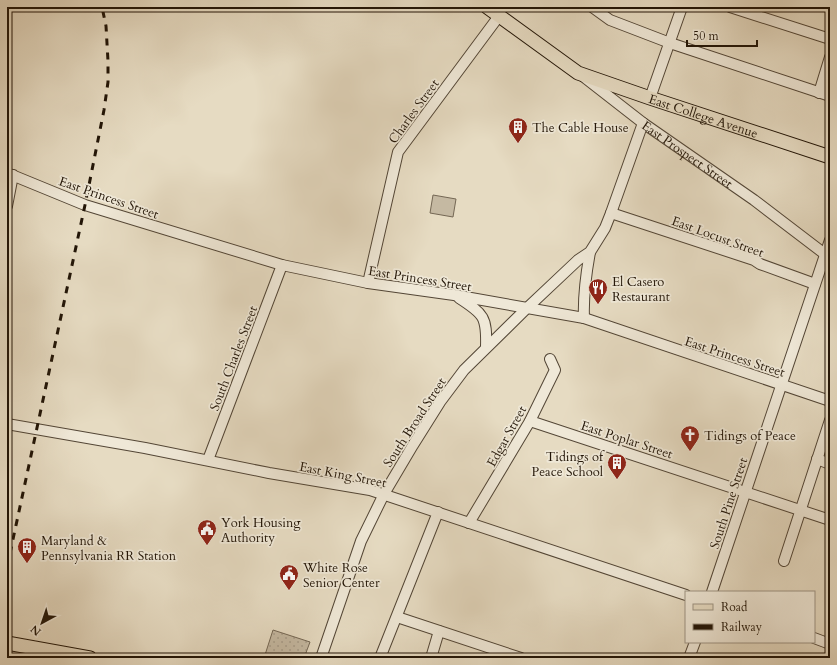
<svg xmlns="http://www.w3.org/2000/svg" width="837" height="665" font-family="Cardo,serif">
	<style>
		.grass { fill: url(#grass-dots); stroke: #746754 }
		.pitch { fill: #c5b9a2; stroke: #746754 }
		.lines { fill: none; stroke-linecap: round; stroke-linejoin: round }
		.minor-casing { stroke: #534636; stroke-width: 12 }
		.major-casing { stroke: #221507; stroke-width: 15 }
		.minor { stroke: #efe8d7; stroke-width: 10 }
		.major { stroke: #e6dbc2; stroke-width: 13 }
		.rail { stroke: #221507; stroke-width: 3; stroke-dasharray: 7 7; stroke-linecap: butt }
		.labels { text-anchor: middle; stroke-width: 3.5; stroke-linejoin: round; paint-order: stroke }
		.street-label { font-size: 13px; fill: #221507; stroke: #efe8d7 }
		.poi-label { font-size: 13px; fill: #221507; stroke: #efe8d7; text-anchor: start }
	</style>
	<defs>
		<pattern id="grass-dots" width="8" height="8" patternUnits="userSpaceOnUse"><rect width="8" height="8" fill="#c5b9a2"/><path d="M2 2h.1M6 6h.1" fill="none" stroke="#a99e8a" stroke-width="1.8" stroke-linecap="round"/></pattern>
	</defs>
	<rect width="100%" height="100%" fill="#e6dbc2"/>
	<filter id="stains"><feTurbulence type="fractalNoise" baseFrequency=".005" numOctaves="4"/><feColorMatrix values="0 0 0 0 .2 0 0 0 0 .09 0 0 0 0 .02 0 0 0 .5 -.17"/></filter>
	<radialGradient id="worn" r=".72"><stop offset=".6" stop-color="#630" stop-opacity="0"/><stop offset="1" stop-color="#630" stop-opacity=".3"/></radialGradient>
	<!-- grass -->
	<path class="grass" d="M273,630L310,642L304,658H264Z"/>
	<!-- pitch -->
	<path class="pitch" d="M433,195L456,199L453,217L430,213Z"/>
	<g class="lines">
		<defs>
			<g id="minor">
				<path d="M592,7L610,20L670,43L830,96"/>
				<path d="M730,7L830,39"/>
				<path id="s1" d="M584,77L643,123L754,200L830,258"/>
				<path d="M819,93L830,57"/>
				<path d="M650,98L682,7"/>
				<path d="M7,173L85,205L282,265L368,283L454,295L584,318L830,401"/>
				<path d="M7,206L13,175"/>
				<path d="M611,213L754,260L760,264L815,284"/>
				<path d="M368,283L398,152L499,16"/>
				<path d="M459,298C484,314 487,317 486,347"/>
				<path d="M584,318C583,295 586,274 590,252"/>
				<path d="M530,421L830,520"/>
				<path d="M7,424L145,448L269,473L370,490L686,595"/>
				<path d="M817,459L830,464"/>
				<path d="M208,460L282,265"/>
				<path d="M469,523L530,421L555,370L550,359"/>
				<path d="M784,561L830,420"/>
				<path d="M712,592L830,240"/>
				<path d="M397,617L521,658"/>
				<path d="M814,638L830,644"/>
				<path d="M321,658L361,541L384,494L413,445L440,402L464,370L526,309L578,260L590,252L605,228L611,213L643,123"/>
				<path d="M380,658L438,512"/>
				<path d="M431,658L439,631"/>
				<path d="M689,658L695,642"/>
			</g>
			<g id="major">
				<path id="s2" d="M487,7L578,73L650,98L830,157"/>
				<path d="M7,643L90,658"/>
			</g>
		</defs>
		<!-- minor casing -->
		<use href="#minor" class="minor-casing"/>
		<!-- major casing -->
		<use href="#major" class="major-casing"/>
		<!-- minor -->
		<use href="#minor" class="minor"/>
		<!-- major -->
		<use href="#major" class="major"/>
		<!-- rail -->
		<g class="rail">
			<path d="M7,567L85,205L104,110L108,82V61L106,26L102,7"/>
			<path d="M7,647L9,658"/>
		</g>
	</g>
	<!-- icons -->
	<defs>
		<symbol id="building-pin" viewBox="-11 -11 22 30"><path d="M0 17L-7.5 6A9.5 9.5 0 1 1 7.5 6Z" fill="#8f2418" stroke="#efe8d7"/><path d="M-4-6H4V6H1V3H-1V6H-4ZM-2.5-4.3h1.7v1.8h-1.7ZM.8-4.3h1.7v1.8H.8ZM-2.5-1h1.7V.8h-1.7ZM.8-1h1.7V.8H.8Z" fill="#fff"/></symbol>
		<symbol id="restaurant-pin" viewBox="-11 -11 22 30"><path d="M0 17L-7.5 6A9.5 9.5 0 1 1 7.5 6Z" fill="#8f2418" stroke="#efe8d7"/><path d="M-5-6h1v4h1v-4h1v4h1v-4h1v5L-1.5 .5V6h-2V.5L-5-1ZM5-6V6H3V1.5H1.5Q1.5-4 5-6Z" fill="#fff"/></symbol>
		<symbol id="church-pin" viewBox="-11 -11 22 30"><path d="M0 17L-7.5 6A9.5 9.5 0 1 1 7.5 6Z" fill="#8f2418" stroke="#efe8d7"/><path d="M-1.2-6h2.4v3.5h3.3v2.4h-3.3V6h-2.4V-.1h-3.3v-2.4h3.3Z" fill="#fff"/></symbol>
		<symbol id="civic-pin" viewBox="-11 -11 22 30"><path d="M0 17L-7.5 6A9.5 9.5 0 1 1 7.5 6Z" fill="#8f2418" stroke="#efe8d7"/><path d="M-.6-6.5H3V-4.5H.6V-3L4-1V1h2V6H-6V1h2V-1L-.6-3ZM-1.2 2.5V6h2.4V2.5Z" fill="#fff"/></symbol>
	</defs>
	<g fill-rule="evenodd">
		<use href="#building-pin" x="507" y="116" width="22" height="30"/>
		<use href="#restaurant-pin" x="587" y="277" width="22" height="30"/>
		<use href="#church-pin" x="679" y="424" width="22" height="30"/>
		<use href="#building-pin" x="606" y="452" width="22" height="30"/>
		<use href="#civic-pin" x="196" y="518" width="22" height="30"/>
		<use href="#building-pin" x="16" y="536" width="22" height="30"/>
		<use href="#civic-pin" x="278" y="563" width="22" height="30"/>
	</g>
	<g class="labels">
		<!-- street labels -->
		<g class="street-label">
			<text transform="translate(413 111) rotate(-54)" y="5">Charles Street</text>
			<text dy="5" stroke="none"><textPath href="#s2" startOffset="245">East College Avenue</textPath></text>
			<text dy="5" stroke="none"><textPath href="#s1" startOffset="129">East Prospect Street</textPath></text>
			<text transform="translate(109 197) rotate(19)" y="5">East Princess Street</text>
			<text transform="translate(718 236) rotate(20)" y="5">East Locust Street</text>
			<text transform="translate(420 278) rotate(9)" y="5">East Princess Street</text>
			<text transform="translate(735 356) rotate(18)" y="5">East Princess Street</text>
			<text transform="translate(233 358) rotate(-69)" y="5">South Charles Street</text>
			<text transform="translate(414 422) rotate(-57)" y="5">South Broad Street</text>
			<text transform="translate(506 436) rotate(-61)" y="5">Edgar Street</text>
			<text transform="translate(627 439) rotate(18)" y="5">East Poplar Street</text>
			<text transform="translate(343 474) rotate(11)" y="5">East King Street</text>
			<text transform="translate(728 503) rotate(-72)" y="5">South Pine Street</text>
		</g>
		<!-- poi labels -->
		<g class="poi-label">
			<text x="532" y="132">The Cable House</text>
			<text x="612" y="286">El Casero<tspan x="612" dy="15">Restaurant</tspan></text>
			<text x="704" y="440">Tidings of Peace</text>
			<text x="603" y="461" text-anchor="end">Tidings of<tspan x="603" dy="15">Peace School</tspan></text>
			<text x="221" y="527">York Housing<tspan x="221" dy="15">Authority</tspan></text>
			<text x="41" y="545">Maryland &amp;<tspan x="41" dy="15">Pennsylvania RR Station</tspan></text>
			<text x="303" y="572">White Rose<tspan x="303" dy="15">Senior Center</tspan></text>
		</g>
	</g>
	<!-- margin -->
	<rect width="837" height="665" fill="none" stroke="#e6dbc2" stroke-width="24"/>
	<rect x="8" y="8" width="821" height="649" fill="none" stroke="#221507" stroke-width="2"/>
	<rect x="12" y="12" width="813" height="641" fill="none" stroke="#221507"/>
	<!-- legend -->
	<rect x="685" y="591" width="130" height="52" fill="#efe8d7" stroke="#9d9484"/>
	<rect x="693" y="604" width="20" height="6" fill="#e6dbc2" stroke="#9d9484"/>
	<text x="721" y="611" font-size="12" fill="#221507">Road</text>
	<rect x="693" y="624" width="20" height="6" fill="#221507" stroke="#9d9484"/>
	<text x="721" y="631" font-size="12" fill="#221507">Railway</text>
	<!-- north arrow -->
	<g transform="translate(42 623) rotate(220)" stroke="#efe8d7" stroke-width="3" paint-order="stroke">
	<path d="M0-3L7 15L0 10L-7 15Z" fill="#221507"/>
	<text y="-6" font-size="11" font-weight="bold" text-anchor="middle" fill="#221507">N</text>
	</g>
	<!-- scale -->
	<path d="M687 40v6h70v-6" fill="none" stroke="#221507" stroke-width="2"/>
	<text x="693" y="40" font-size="12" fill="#221507" stroke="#efe8d7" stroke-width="3" paint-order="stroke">50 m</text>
	<rect width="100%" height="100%" filter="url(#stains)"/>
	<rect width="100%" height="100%" fill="url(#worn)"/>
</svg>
